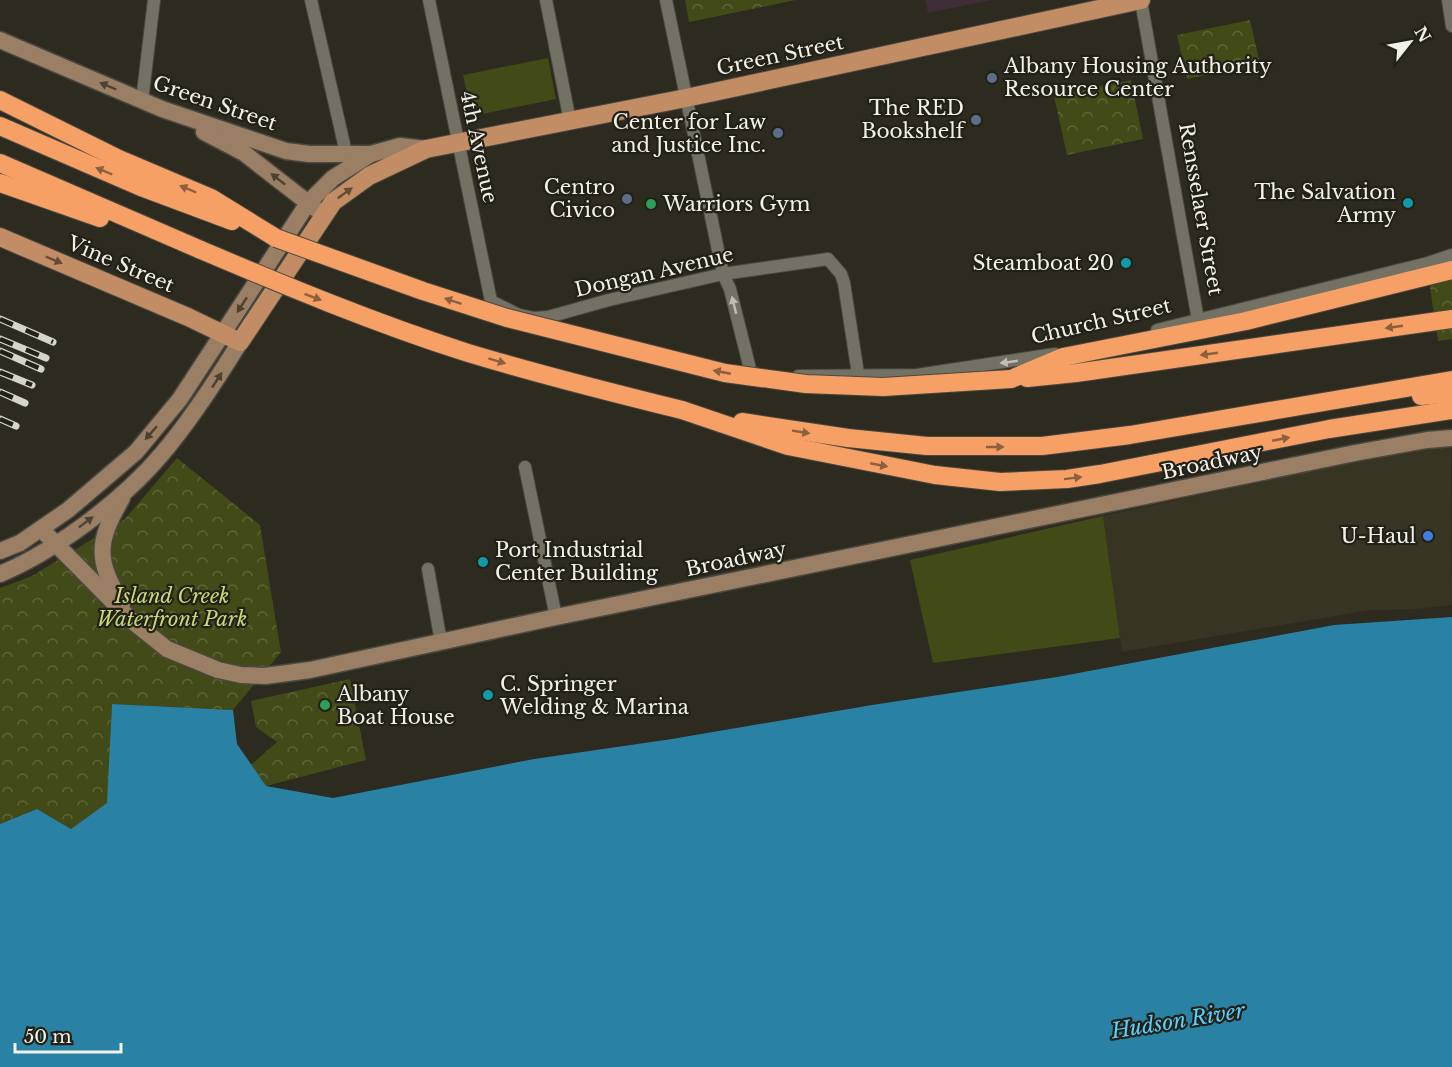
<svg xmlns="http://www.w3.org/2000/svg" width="1452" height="1067" font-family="'Libre Baskerville',serif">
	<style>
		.built { fill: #383423 }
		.education { fill: #3e2c36 }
		.grass { fill: #424a17 }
		.forest { fill: url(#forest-crowns) }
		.water { fill: #2982a3 }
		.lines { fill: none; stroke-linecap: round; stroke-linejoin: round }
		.street-casing { stroke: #4a4840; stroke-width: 14 }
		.secondary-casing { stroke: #4a4840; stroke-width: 19 }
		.primary-casing { stroke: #4a4840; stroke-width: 20 }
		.highway-casing { stroke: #4a4840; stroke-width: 20 }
		.street { stroke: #737164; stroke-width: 12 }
		.secondary { stroke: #9a7f65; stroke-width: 16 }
		.primary { stroke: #c28d65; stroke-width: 18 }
		.highway { stroke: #f6a066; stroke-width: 18 }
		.rail-casing { stroke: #d6d5cd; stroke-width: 7 }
		.rail { stroke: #232117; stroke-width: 4.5; stroke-dasharray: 14; stroke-linecap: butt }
		.highway-bridge-casing { stroke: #4a4840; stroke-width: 20; stroke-linecap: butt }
		.highway-bridge { stroke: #f6a066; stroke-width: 18 }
		.oneway { fill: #4d4232 }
		.oneway2 { fill: #8c603e }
		.oneway3 { fill: #634c36 }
		.oneway4 { fill: #bfbdb4 }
		.service-dot { fill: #5c6f8a; stroke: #232117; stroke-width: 2 }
		.culture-dot { fill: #0f9aa8; stroke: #232117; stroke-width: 2 }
		.leisure-dot { fill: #2e9e5b; stroke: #232117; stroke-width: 2 }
		.shop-dot { fill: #3f7fe0; stroke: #232117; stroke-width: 2 }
		.labels { text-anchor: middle; stroke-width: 4.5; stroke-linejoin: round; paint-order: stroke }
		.street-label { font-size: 20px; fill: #f1f0e9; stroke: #232117 }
		.poi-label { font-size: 20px; fill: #f1f0e9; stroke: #232117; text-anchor: end }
		.park-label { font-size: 20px; font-style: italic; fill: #c7d876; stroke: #232117 }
		.water-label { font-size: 21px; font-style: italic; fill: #56cffe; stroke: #232117 }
	</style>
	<defs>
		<pattern id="forest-crowns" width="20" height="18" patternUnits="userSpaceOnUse" patternTransform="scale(1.5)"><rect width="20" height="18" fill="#424a17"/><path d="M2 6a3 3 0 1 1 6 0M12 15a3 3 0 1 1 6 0" fill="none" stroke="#5e6439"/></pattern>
	</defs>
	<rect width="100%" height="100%" fill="#2d2b20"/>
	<!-- built -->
	<path class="built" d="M1451,441L1452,605L1416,609L1370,610L1122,652L1103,516Z"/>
	<!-- education -->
	<path class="education" d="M925,0H992L928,13Z"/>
	<!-- grass -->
	<g class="grass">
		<path d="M548,58L556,99L472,116L463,75Z"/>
		<path d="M1103,516L1120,638L933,663L910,560Z"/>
	</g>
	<!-- forest -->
	<g class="forest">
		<path d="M685,0H796L689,22Z"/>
		<path d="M1250,20L1260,64L1187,79L1177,35Z"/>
		<path d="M1131,80L1143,139L1067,155L1054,96Z"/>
		<path d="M1452,267V339L1438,341L1428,274Z"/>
		<path d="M177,458L260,525L281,652L233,710L112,704L108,803L71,829L37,809L0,824V588L32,576L125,519Z"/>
		<path d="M350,679L366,760L266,786L251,765L277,742L256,727L251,701Z"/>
	</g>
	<!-- water -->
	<path class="water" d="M1452,617V1067H0V824L37,809L71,829L107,803L112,704L233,710L237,744L266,786L333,798L534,759L672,739L872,705L1057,677L1334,625Z"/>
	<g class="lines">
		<defs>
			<g id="street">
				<path d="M311,0L346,153"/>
				<path d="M429,0L491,301L519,315L534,318L548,317L609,300L723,274L828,259L841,274L844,283L858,374"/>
				<path d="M546,0L570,121"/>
				<path d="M666,0L723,274L730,289L752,377H757"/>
				<path d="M1144,0L1141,1L1198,320"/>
				<path d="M1448,0L1452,26"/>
				<path d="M142,101L154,0"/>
				<path d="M1157,330L1428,263L1452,255"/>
				<path d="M798,376L917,375L1055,354"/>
				<path d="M525,467L556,617"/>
				<path d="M428,569L441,642"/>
			</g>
			<g id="secondary">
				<path d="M0,40L162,109L286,151L309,154H371L400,146L426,149"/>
				<path d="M204,132L244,153L316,209"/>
				<path d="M122,498C96,544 96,559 122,604"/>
				<path d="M41,529L132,621L167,649L218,670L241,675L265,676L310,670L556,617L1355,453L1427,440L1452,438"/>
				<path d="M0,551L20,543L68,510L136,452L180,399L308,203L333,178L371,154"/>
				<path d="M0,574C55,551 122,501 161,455C191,420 216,381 240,342"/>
			</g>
			<path id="primary" d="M0,237L188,317L240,342L333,202L369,176L426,149L686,98L1141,0"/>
			<g id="highway">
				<path d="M0,100L119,159L211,198L276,238"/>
				<path d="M0,126L141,187L232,221"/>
				<path d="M0,163L201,250"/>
				<path d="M0,183L100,218"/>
				<path d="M1027,378L1076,373L1452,319"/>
				<path d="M1011,379L1063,357L1246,321L1452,270"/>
				<path d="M1421,396L1452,393"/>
				<path d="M682,410L788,446L935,475L1000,482L1067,479L1100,474L1329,429L1452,410"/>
				<path d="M742,422L848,438L927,446H1042L1130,435L1452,380"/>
			</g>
		</defs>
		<!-- street casing -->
		<use href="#street" class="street-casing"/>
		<!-- secondary casing -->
		<use href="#secondary" class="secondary-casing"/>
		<!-- primary casing -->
		<use href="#primary" class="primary-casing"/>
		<!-- highway casing -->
		<use href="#highway" class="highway-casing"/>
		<!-- street -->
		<use href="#street" class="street"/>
		<!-- secondary -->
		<use href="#secondary" class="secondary"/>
		<!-- primary -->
		<use href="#primary" class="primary"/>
		<!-- highway -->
		<use href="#highway" class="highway"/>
		<defs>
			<g id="rail">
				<path d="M0,319L53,342"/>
				<path d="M0,339L46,358"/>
				<path d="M0,351L41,369"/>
				<path d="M0,372L32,385"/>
				<path d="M0,392L25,403"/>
				<path d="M0,419L16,426"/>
			</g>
		</defs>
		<!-- rail casing -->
		<use href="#rail" class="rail-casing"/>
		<!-- rail -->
		<use href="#rail" class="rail"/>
		<defs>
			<g id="highway-bridge">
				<path d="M276,238L423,291L507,318L725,373L806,384L883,387L1011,379"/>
				<path d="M201,250C288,287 375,323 465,352C537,374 609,392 682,410"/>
			</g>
		</defs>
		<!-- highway-bridge casing -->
		<use href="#highway-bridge" class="highway-bridge-casing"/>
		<!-- highway-bridge -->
		<use href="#highway-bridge" class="highway-bridge"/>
	</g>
	<!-- one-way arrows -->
	<defs><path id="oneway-solid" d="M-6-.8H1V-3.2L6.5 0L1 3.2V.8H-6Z" transform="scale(1.5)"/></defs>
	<g class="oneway">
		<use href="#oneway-solid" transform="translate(108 86) rotate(-157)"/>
		<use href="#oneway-solid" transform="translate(278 179) rotate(-142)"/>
		<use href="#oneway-solid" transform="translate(242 305) rotate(123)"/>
		<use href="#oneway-solid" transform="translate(217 380) rotate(-57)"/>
		<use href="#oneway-solid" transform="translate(151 433) rotate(131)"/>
		<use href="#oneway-solid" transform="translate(86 522) rotate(-37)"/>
	</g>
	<g class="oneway2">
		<use href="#oneway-solid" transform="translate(104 171) rotate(-157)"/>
		<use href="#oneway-solid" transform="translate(188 189) rotate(-157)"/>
		<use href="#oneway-solid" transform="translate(313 297) rotate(21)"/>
		<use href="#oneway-solid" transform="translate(453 301) rotate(-162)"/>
		<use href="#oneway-solid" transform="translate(1394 327) rotate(172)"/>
		<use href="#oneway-solid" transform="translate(1209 354) rotate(172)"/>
		<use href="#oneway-solid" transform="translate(497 361) rotate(17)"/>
		<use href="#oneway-solid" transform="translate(722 372) rotate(-169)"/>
		<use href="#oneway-solid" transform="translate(801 432) rotate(9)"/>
		<use href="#oneway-solid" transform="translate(1281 439) rotate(-11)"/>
		<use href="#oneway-solid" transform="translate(995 447)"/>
		<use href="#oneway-solid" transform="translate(879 465) rotate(11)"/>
		<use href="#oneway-solid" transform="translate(1073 478) rotate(-7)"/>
	</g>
	<g class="oneway3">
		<use href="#oneway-solid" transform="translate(345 193) rotate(-36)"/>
		<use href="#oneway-solid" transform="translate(54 260) rotate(23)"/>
	</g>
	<g class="oneway4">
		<use href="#oneway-solid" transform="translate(734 305) rotate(-104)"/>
		<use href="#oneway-solid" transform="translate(1009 362) rotate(172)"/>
	</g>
	<!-- markers -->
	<g class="service-dot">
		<circle cx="992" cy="78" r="6"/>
		<circle cx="976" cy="120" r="6"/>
		<circle cx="778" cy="133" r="6"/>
		<circle cx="627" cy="199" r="6"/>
	</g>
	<g class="culture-dot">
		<circle cx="1408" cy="203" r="6"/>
		<circle cx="1126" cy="263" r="6"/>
		<circle cx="483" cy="562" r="6"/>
		<circle cx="488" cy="695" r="6"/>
	</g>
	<g class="leisure-dot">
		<circle cx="651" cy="204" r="6"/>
		<circle cx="325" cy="705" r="6"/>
	</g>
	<circle class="shop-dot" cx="1428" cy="536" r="6"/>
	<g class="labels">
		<!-- street labels -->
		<g class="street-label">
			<text transform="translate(780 55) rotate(-12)" y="7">Green Street</text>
			<text transform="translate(215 103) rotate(19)" y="7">Green Street</text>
			<text transform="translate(479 147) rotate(78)" y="7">4th Avenue</text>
			<text transform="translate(1201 209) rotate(80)" y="7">Rensselaer Street</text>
			<text transform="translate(121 264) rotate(23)" y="7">Vine Street</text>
			<text transform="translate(654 272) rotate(-13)" y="7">Dongan Avenue</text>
			<text transform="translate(1101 321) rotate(-13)" y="7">Church Street</text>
			<text transform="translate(1212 462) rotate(-12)" y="7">Broadway</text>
			<text transform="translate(736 559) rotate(-12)" y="7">Broadway</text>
		</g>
		<!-- poi labels -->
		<g class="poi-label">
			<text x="1004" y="73" text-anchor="start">Albany Housing Authority<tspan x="1004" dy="23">Resource Center</tspan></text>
			<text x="964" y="115">The RED<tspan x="964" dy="23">Bookshelf</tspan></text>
			<text x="766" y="129">Center for Law<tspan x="766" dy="23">and Justice Inc.</tspan></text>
			<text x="615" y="194">Centro<tspan x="615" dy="23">Civico</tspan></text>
			<text x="1396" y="199">The Salvation<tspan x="1396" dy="23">Army</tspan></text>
			<text x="663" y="211" text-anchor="start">Warriors Gym</text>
			<text x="1114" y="270">Steamboat 20</text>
			<text x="1416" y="543">U-Haul</text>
			<text x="495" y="557" text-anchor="start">Port Industrial<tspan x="495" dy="23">Center Building</tspan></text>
			<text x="500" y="691" text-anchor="start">C. Springer<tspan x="500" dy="23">Welding &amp; Marina</tspan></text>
			<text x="337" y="701" text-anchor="start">Albany<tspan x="337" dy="23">Boat House</tspan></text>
		</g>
		<!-- park labels -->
		<g class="park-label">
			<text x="172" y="603">Island Creek<tspan x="172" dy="23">Waterfront Park</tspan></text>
		</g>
		<!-- water labels -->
		<g class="water-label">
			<text transform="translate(1178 1021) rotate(-9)" y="7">Hudson River</text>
		</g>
	</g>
	<!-- north arrow -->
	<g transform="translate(1410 42) rotate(59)" stroke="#232117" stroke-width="4.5" paint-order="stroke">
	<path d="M0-4.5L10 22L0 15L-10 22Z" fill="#f1f0e9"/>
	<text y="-9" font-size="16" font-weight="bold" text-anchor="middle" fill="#f1f0e9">N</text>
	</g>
	<!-- scale -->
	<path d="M15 1043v9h106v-9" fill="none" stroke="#f1f0e9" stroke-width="3"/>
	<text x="24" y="1043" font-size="18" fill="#f1f0e9" stroke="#232117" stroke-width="4.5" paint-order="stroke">50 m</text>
</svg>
